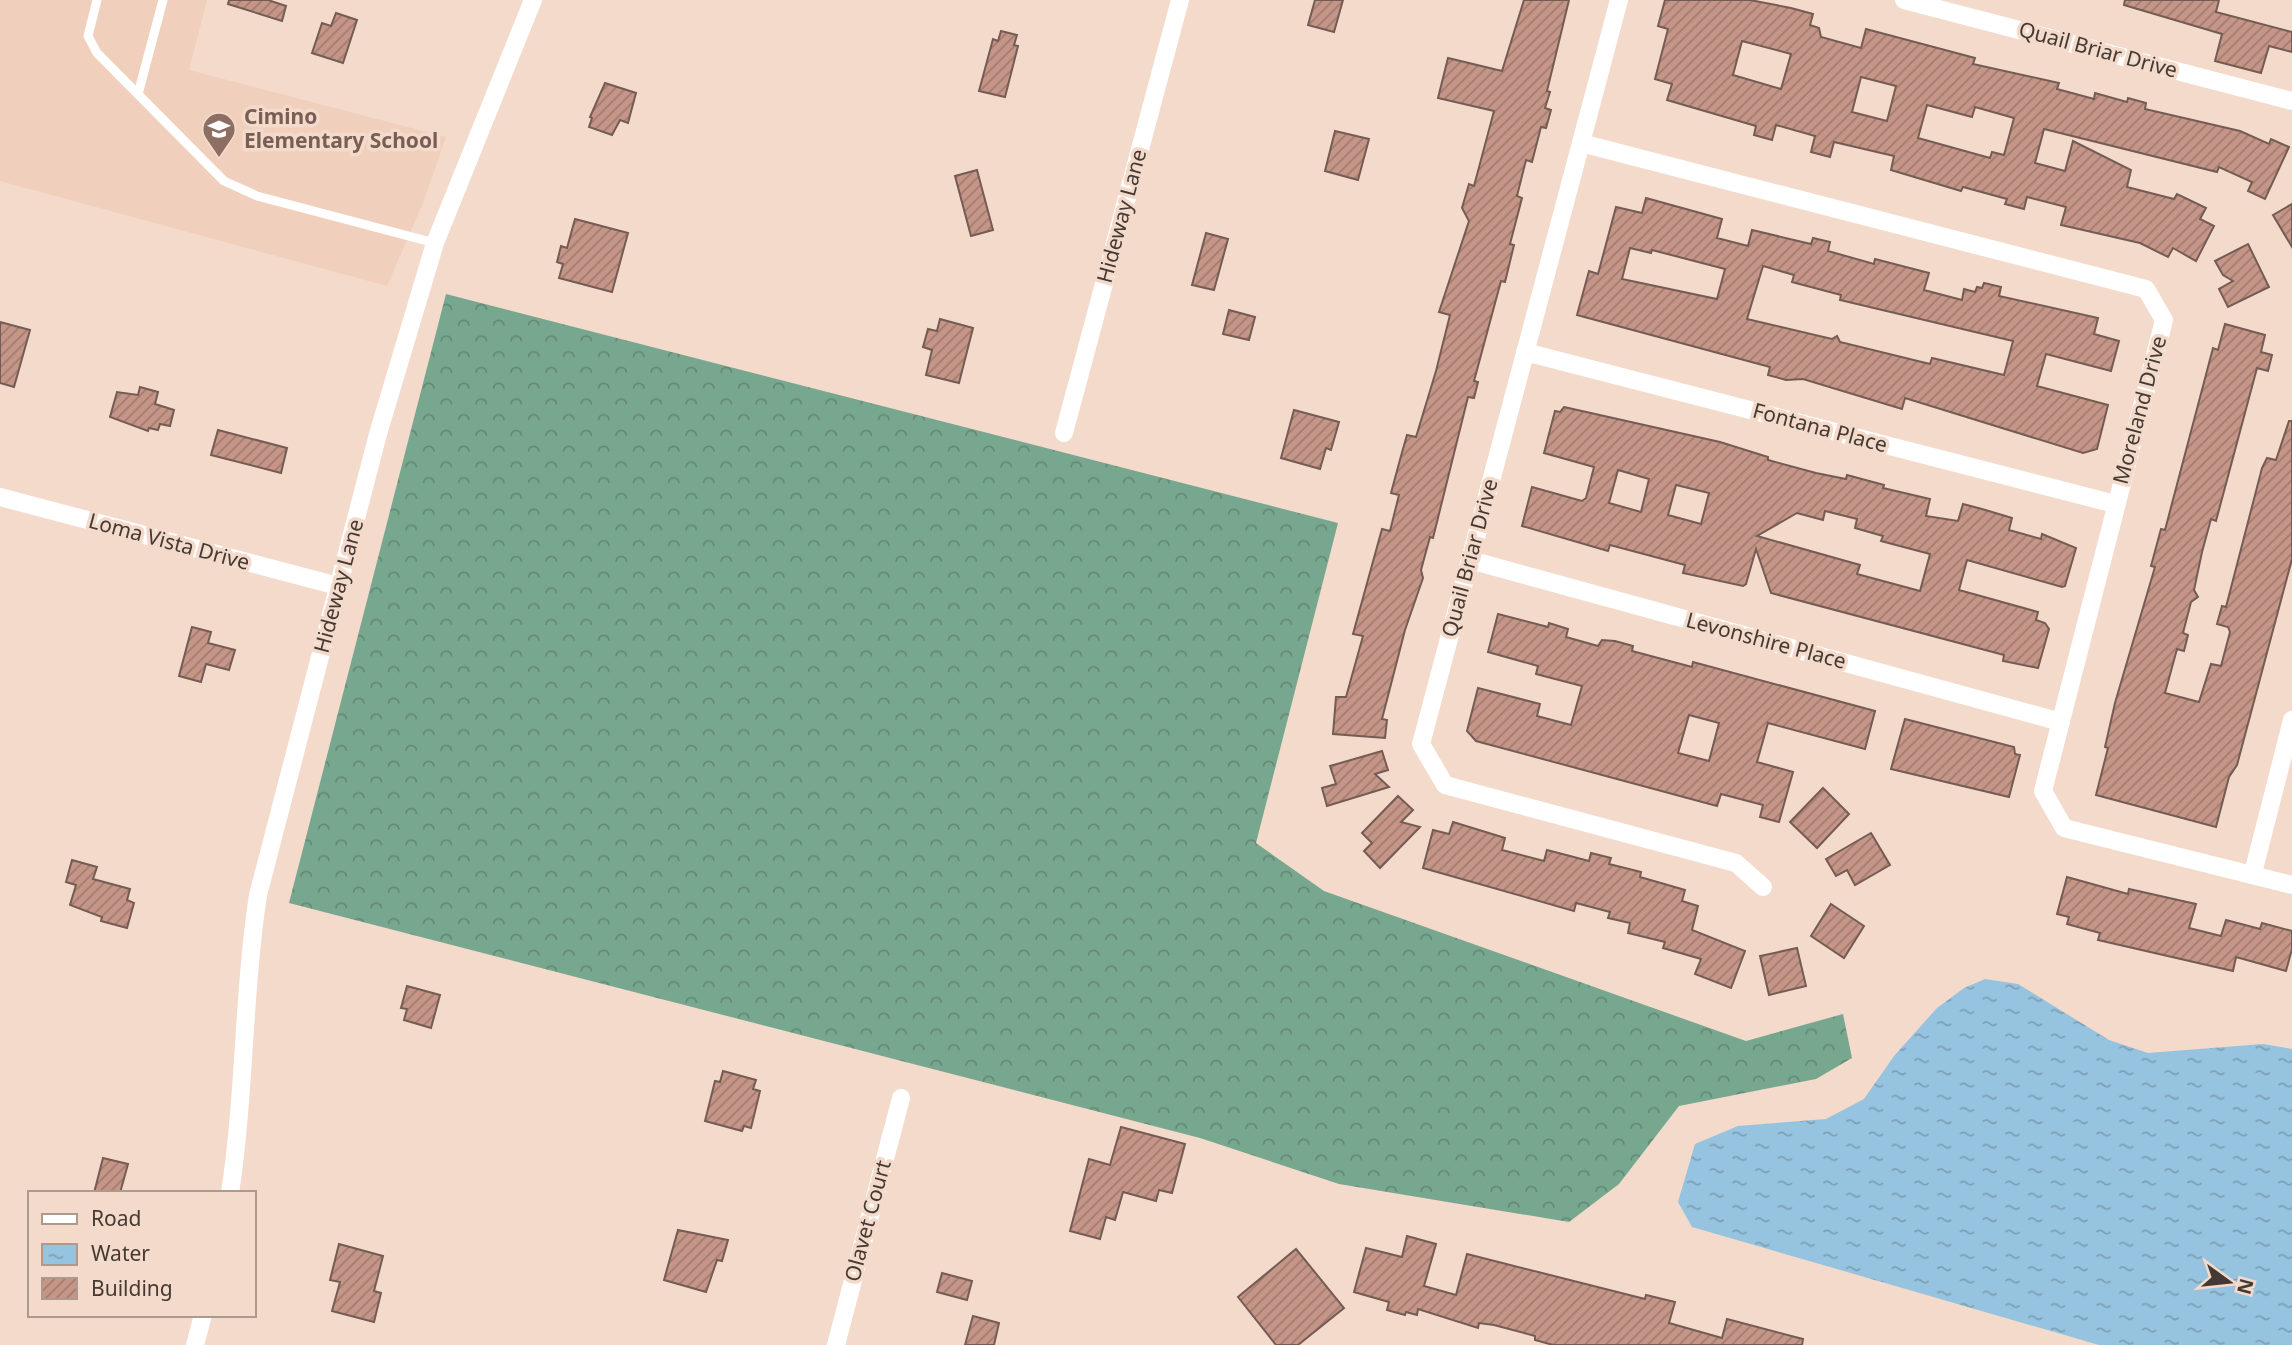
<svg xmlns="http://www.w3.org/2000/svg" width="2292" height="1345" font-family="'Noto Sans',sans-serif">
	<style>
		.built { fill: #f0d0bc }
		.forest { fill: url(#forest-crowns) }
		.water { fill: url(#water-ripples) }
		.building { fill: url(#building-hatch); stroke: #745c54; stroke-width: 2; fill-rule: evenodd }
		.lines { fill: none; stroke-linecap: round; stroke-linejoin: round }
		.service { stroke: #fff; stroke-width: 9 }
		.minor { stroke: #fff; stroke-width: 18 }
		.labels { text-anchor: middle; stroke-width: 7; stroke-linejoin: round; paint-order: stroke }
		.street-label { font-size: 21px; fill: #443a33; stroke: #f3dacb }
		.education-label { font-size: 21px; font-weight: bold; fill: #785e54; stroke: #f3dacb; text-anchor: start }
	</style>
	<defs>
		<pattern id="forest-crowns" width="20" height="18" patternUnits="userSpaceOnUse" patternTransform="scale(1.75)"><rect width="20" height="18" fill="#78a78f"/><path d="M2 6a3 3 0 1 1 6 0M12 15a3 3 0 1 1 6 0" fill="none" stroke="#648975"/></pattern>
		<pattern id="water-ripples" width="26" height="14" patternUnits="userSpaceOnUse" patternTransform="scale(1.75)"><rect width="26" height="14" fill="#96c3df"/><path d="M2 4q2-2 4 0t4 0M15 11q2-2 4 0t4 0" fill="none" stroke="#7c9fb5"/></pattern>
		<pattern id="building-hatch" width="6" height="6" patternUnits="userSpaceOnUse" patternTransform="scale(1.75)"><rect width="6" height="6" fill="#c59687"/><path d="M-1 1l2-2M0 6l6-6M5 7l2-2" fill="none" stroke="#a27b6f"/></pattern>
	</defs>
	<rect width="100%" height="100%" fill="#f3dacb"/>
	<!-- built -->
	<path class="built" d="M0,0H207L189,70L446,137L423,203L387,286L0,181Z"/>
	<!-- forest -->
	<path class="forest" d="M446,294L1338,523L1256,843L1324,891L1746,1041L1843,1014L1852,1058L1816,1079L1679,1106L1619,1184L1569,1222L1339,1184L1200,1138L289,903Z"/>
	<!-- water -->
	<path class="water" d="M1985,979L2018,984L2109,1040L2148,1053L2263,1044L2292,1049V1345H2099L1692,1227L1678,1202L1695,1144L1738,1126L1826,1119L1864,1099L1894,1056L1937,1008L1964,988Z"/>
	<!-- building -->
	<g class="building">
		<path d="M229,0H268L286,6L282,21L228,4Z"/>
		<path d="M1315,0H1343L1334,32L1308,25Z"/>
		<path d="M1524,0H1569L1547,91L1550,92L1545,108L1551,110L1546,128L1541,127L1532,162L1526,160L1517,196L1522,198L1510,244L1514,245L1505,282L1501,281L1474,381L1478,382L1474,398L1468,397L1433,538L1430,537L1421,570L1423,578L1405,630L1382,719L1387,720L1385,738L1333,734L1336,697H1346L1363,636L1353,634L1382,529L1390,531L1399,495L1391,493L1401,456L1407,435L1416,437L1436,371L1450,315L1439,312L1469,221L1462,208L1469,184L1474,186L1494,111L1438,98L1448,58L1502,71Z"/>
		<path d="M1665,0H1750L1791,8L1813,14L1810,25L1819,28L1821,37L1861,48L1866,29L1975,58L1973,64L2059,83L2057,89L2094,99L2095,93L2127,102L2128,98L2146,103L2145,109L2240,131L2269,144L2271,139L2289,147L2265,199L2248,191L2252,182L2219,167L2217,172L2044,129L2035,163L2065,171L2073,141L2131,170L2127,187L2174,199L2177,194L2206,208L2200,219L2214,226L2196,261L2173,248L2168,257L2140,243L2061,225L2066,207L2027,197L2024,209L2005,204L2007,199L1963,187L1961,191L1891,170L1894,156L1834,142L1830,157L1811,152L1815,136L1776,125L1772,140L1754,135L1756,126L1667,100L1672,84L1655,79L1668,29L1658,26ZM1742,41L1791,54L1781,89L1733,75ZM1861,77L1896,86L1887,121L1852,112ZM1927,105L1972,117L1975,107L2014,118L2004,155L1992,152L1990,158L1918,138Z"/>
		<path d="M2125,0H2219L2216,12L2292,32V52L2269,46L2261,73L2215,61L2222,34L2124,5Z"/>
		<path d="M336,13L357,20L343,63L312,53L322,23L331,26Z"/>
		<path d="M1001,31L1017,35L1014,45L1018,46L1005,97L979,91L993,39L998,41Z"/>
		<path d="M605,83L636,93L628,123L620,120L612,135L589,127L592,118L590,117Z"/>
		<path d="M1335,131L1369,139L1358,180L1325,171Z"/>
		<path d="M977,170L993,230L971,236L955,176Z"/>
		<path d="M1646,198L1722,219L1717,238L1748,246L1752,230L1811,244L1813,238L1830,242L1828,251L1874,264L1875,259L1929,273L1924,290L1962,300L1964,289L1975,292L1977,287L1982,288L1984,283L2001,287L1999,296L2098,318L2094,334L2119,341L2111,371L2046,354L2037,386L2108,405L2097,449L2083,453L1905,398L1902,409L1803,379L1786,380L1768,375L1770,367L1577,315L1589,271L1598,274L1616,207L1642,213ZM1630,248L1651,253L1652,250L1725,269L1717,299L1622,279ZM1763,266L1794,275L1792,282L1841,295L1840,300L2013,341L2004,375L1932,358L1930,364L1840,342L1837,336L1832,339L1747,319Z"/>
		<path d="M2292,204V247L2273,215Z"/>
		<path d="M575,219L628,233L612,292L559,278L563,264L557,262L561,246L567,248Z"/>
		<path d="M1206,233L1228,239L1214,290L1192,285Z"/>
		<path d="M2248,244L2269,287L2228,307L2219,289L2233,281L2223,275L2215,261Z"/>
		<path d="M1229,310L1255,317L1249,340L1223,334Z"/>
		<path d="M940,319L973,328L959,383L926,375L932,350L923,347L928,329L937,331Z"/>
		<path d="M0,322L30,330L14,387L0,383Z"/>
		<path d="M2225,324L2265,335L2261,352L2272,355L2268,371L2257,368L2216,521L2211,519L2202,552L2194,590L2198,597L2191,602L2183,633L2188,635L2184,651L2177,649L2165,693L2199,702L2211,664L2221,666L2230,632L2228,627L2217,624L2222,606L2226,607L2262,468L2267,458L2276,460L2289,421H2292V559L2237,765L2229,777L2216,827L2096,795L2108,748L2105,747L2115,703L2155,567L2151,566L2161,529L2165,530L2213,348L2218,350Z"/>
		<path d="M140,387L158,392L155,404L174,410L170,426L160,424L158,430L149,428L148,431L110,417L117,392L138,395Z"/>
		<path d="M1564,407L1720,442L1768,457V460L1816,473L1846,479L1847,475L1884,485L1883,488L1930,499L1926,516L1958,521L1963,504L1982,509L2012,518L2009,530L2041,539L2042,534L2076,548L2065,586L2062,587L1967,560L1959,590L2038,612L2036,620L2045,623L2049,629L2038,668L2003,661L2004,655L1771,593L1756,549L1746,584L1743,586L1683,573L1685,565L1610,545L1608,551L1522,526L1532,487L1582,501L1586,498L1594,467L1544,453L1555,411L1560,412ZM1618,470L1649,479L1641,512L1609,503ZM1676,485L1709,493L1701,524L1668,515ZM1825,511L1857,519L1855,528L1883,536L1881,541L1930,554L1920,591L1857,574L1860,565L1757,536L1797,513L1823,520Z"/>
		<path d="M1294,410L1339,422L1331,450L1326,448L1320,469L1281,458Z"/>
		<path d="M218,430L287,448L281,473L211,455Z"/>
		<path d="M1498,614L1548,627L1549,623L1568,629L1566,637L1598,646L1602,640L1615,641L1633,646L1632,651L1692,667L1693,662L1875,711L1865,749L1768,723L1757,762L1793,772L1779,822L1760,817L1763,805L1721,794L1717,806L1476,741L1467,731L1478,688L1540,704L1537,716L1571,725L1582,686L1536,674L1538,666L1488,652ZM1689,715L1719,723L1709,761L1678,753Z"/>
		<path d="M192,627L211,632L208,643L235,650L229,670L206,664L201,682L179,676Z"/>
		<path d="M1905,719L2014,747L2015,754L2020,755L2009,797L1891,769Z"/>
		<path d="M1382,751L1388,770L1375,774L1389,787L1327,806L1322,788L1336,784L1330,766Z"/>
		<path d="M1823,788L1849,814L1817,848L1790,822Z"/>
		<path d="M1398,796L1413,810L1401,822L1420,827L1380,868L1364,851L1372,843L1362,833Z"/>
		<path d="M1453,822L1505,838L1502,850L1544,861L1547,850L1589,861L1591,853L1611,858L1609,864L1641,872L1640,877L1685,890L1682,901L1698,906L1692,930L1745,951L1731,988L1695,974L1701,959L1663,948L1665,942L1628,933L1630,923L1608,918L1610,912L1576,903L1574,911L1423,868L1433,830L1449,834Z"/>
		<path d="M1871,833L1890,865L1855,885L1847,870L1836,876L1826,859Z"/>
		<path d="M72,860L97,867L93,879L130,889L127,900L134,903L127,928L101,921L102,917L70,905L76,885L66,882Z"/>
		<path d="M2067,877L2128,894L2129,889L2196,904L2189,928L2221,936L2226,920L2260,929L2262,923L2292,931V949L2286,971L2236,957L2233,971L2098,940L2100,933L2067,924L2069,917L2057,914Z"/>
		<path d="M1831,904L1864,926L1844,958L1811,936Z"/>
		<path d="M1797,948L1806,986L1769,995L1760,956Z"/>
		<path d="M407,986L440,995L431,1028L404,1020L407,1009L401,1008Z"/>
		<path d="M723,1071L756,1080L753,1089L760,1091L751,1128L744,1126L742,1131L705,1121L715,1081L720,1082Z"/>
		<path d="M1121,1127L1185,1144L1172,1193L1159,1190L1156,1201L1123,1192L1115,1220L1106,1217L1100,1239L1070,1231L1089,1159L1110,1165Z"/>
		<path d="M103,1158L128,1164L120,1193H94Z"/>
		<path d="M678,1230L728,1240L722,1261L717,1260L706,1292L664,1280Z"/>
		<path d="M1407,1236L1436,1244L1424,1286L1456,1295L1467,1254L1645,1299L1646,1295L1675,1302L1669,1323L1722,1338L1727,1319L1803,1339L1802,1345H1553L1535,1340V1336L1494,1325L1479,1323L1478,1328L1418,1309L1417,1315L1406,1312L1405,1315L1387,1310L1389,1302L1354,1292L1366,1248L1402,1257Z"/>
		<path d="M339,1244L383,1256L374,1291L381,1293L374,1322L332,1311L340,1282L330,1280Z"/>
		<path d="M1296,1249L1344,1308L1298,1345H1276L1238,1297Z"/>
		<path d="M942,1273L972,1281L967,1300L937,1292Z"/>
		<path d="M973,1316L999,1323L994,1345H965Z"/>
	</g>
	<g class="lines">
		<!-- service -->
		<g class="service">
			<path d="M97,0L88,36L97,53L224,181L257,196L435,243"/>
			<path d="M138,94L163,0"/>
		</g>
		<!-- minor -->
		<g class="minor">
			<path d="M1619,0L1421,744L1445,785L1736,863L1763,887"/>
			<path d="M1904,0L2292,101"/>
			<path d="M1581,143L2146,289L2164,320L2043,791L2064,828L2292,885"/>
			<path d="M1525,352L2115,504"/>
			<path d="M1064,433L1180,0"/>
			<path d="M0,497L338,586"/>
			<path d="M1470,560L2061,722"/>
			<path d="M2253,873L2292,720"/>
			<path d="M230,1193C245,1094 243,994 258,895L378,434L435,243L533,0"/>
			<path d="M195,1345L203,1315"/>
			<path d="M836,1345L901,1098"/>
		</g>
	</g>
	<!-- icons -->
	<defs>
		<symbol id="school-pin" viewBox="-11 -11 22 30"><path d="M0 17L-7.5 6A9.5 9.5 0 1 1 7.5 6Z" fill="#8d6e63" stroke="#f3dacb"/><path d="M0-5L7-2L0 1L-7-2ZM-4 1L0 2.5L4 1V4Q0 6-4 4Z" fill="#fff"/></symbol>
	</defs>
	<g fill-rule="evenodd">
		<use href="#school-pin" x="200" y="110" width="38" height="52"/>
	</g>
	<g class="labels">
		<!-- street labels -->
		<g class="street-label">
			<text transform="translate(2098 50) rotate(15)" y="7">Quail Briar Drive</text>
			<text transform="translate(1122 216) rotate(-75)" y="7">Hideway Lane</text>
			<text transform="translate(2140 410) rotate(-75)" y="7">Moreland Drive</text>
			<text transform="translate(1820 428) rotate(15)" y="7">Fontana Place</text>
			<text transform="translate(169 542) rotate(15)" y="7">Loma Vista Drive</text>
			<text transform="translate(1470 558) rotate(-75)" y="7">Quail Briar Drive</text>
			<text transform="translate(339 586) rotate(-75)" y="7">Hideway Lane</text>
			<text transform="translate(1766 641) rotate(15)" y="7">Levonshire Place</text>
			<text transform="translate(868 1221) rotate(-75)" y="7">Olavet Court</text>
		</g>
		<!-- education labels -->
		<g class="education-label">
			<text x="244" y="124">Cimino<tspan x="244" dy="24">Elementary School</tspan></text>
		</g>
	</g>
	<!-- legend -->
	<rect x="28" y="1191" width="228" height="126" fill="#f3dacb" stroke="#ad9a8e" stroke-width="2"/>
	<rect x="42" y="1214" width="35" height="10" fill="#ffffff" stroke="#ad9a8e" stroke-width="2"/>
	<text x="91" y="1226" font-size="21" fill="#443a33">Road</text>
	<rect x="42" y="1244" width="35" height="21" fill="url(#water-ripples)" stroke="#ad9a8e" stroke-width="2"/>
	<text x="91" y="1261" font-size="21" fill="#443a33">Water</text>
	<rect x="42" y="1278" width="35" height="21" fill="url(#building-hatch)" stroke="#ad9a8e" stroke-width="2"/>
	<text x="91" y="1296" font-size="21" fill="#443a33">Building</text>
	<!-- north arrow -->
	<g transform="translate(2229 1282) rotate(105)" stroke="#f3dacb" stroke-width="5" paint-order="stroke">
	<path d="M0-5L12 26L0 18L-12 26Z" fill="#443a33"/>
	<text y="-10" font-size="19" font-weight="bold" text-anchor="middle" fill="#443a33">N</text>
	</g>
</svg>
